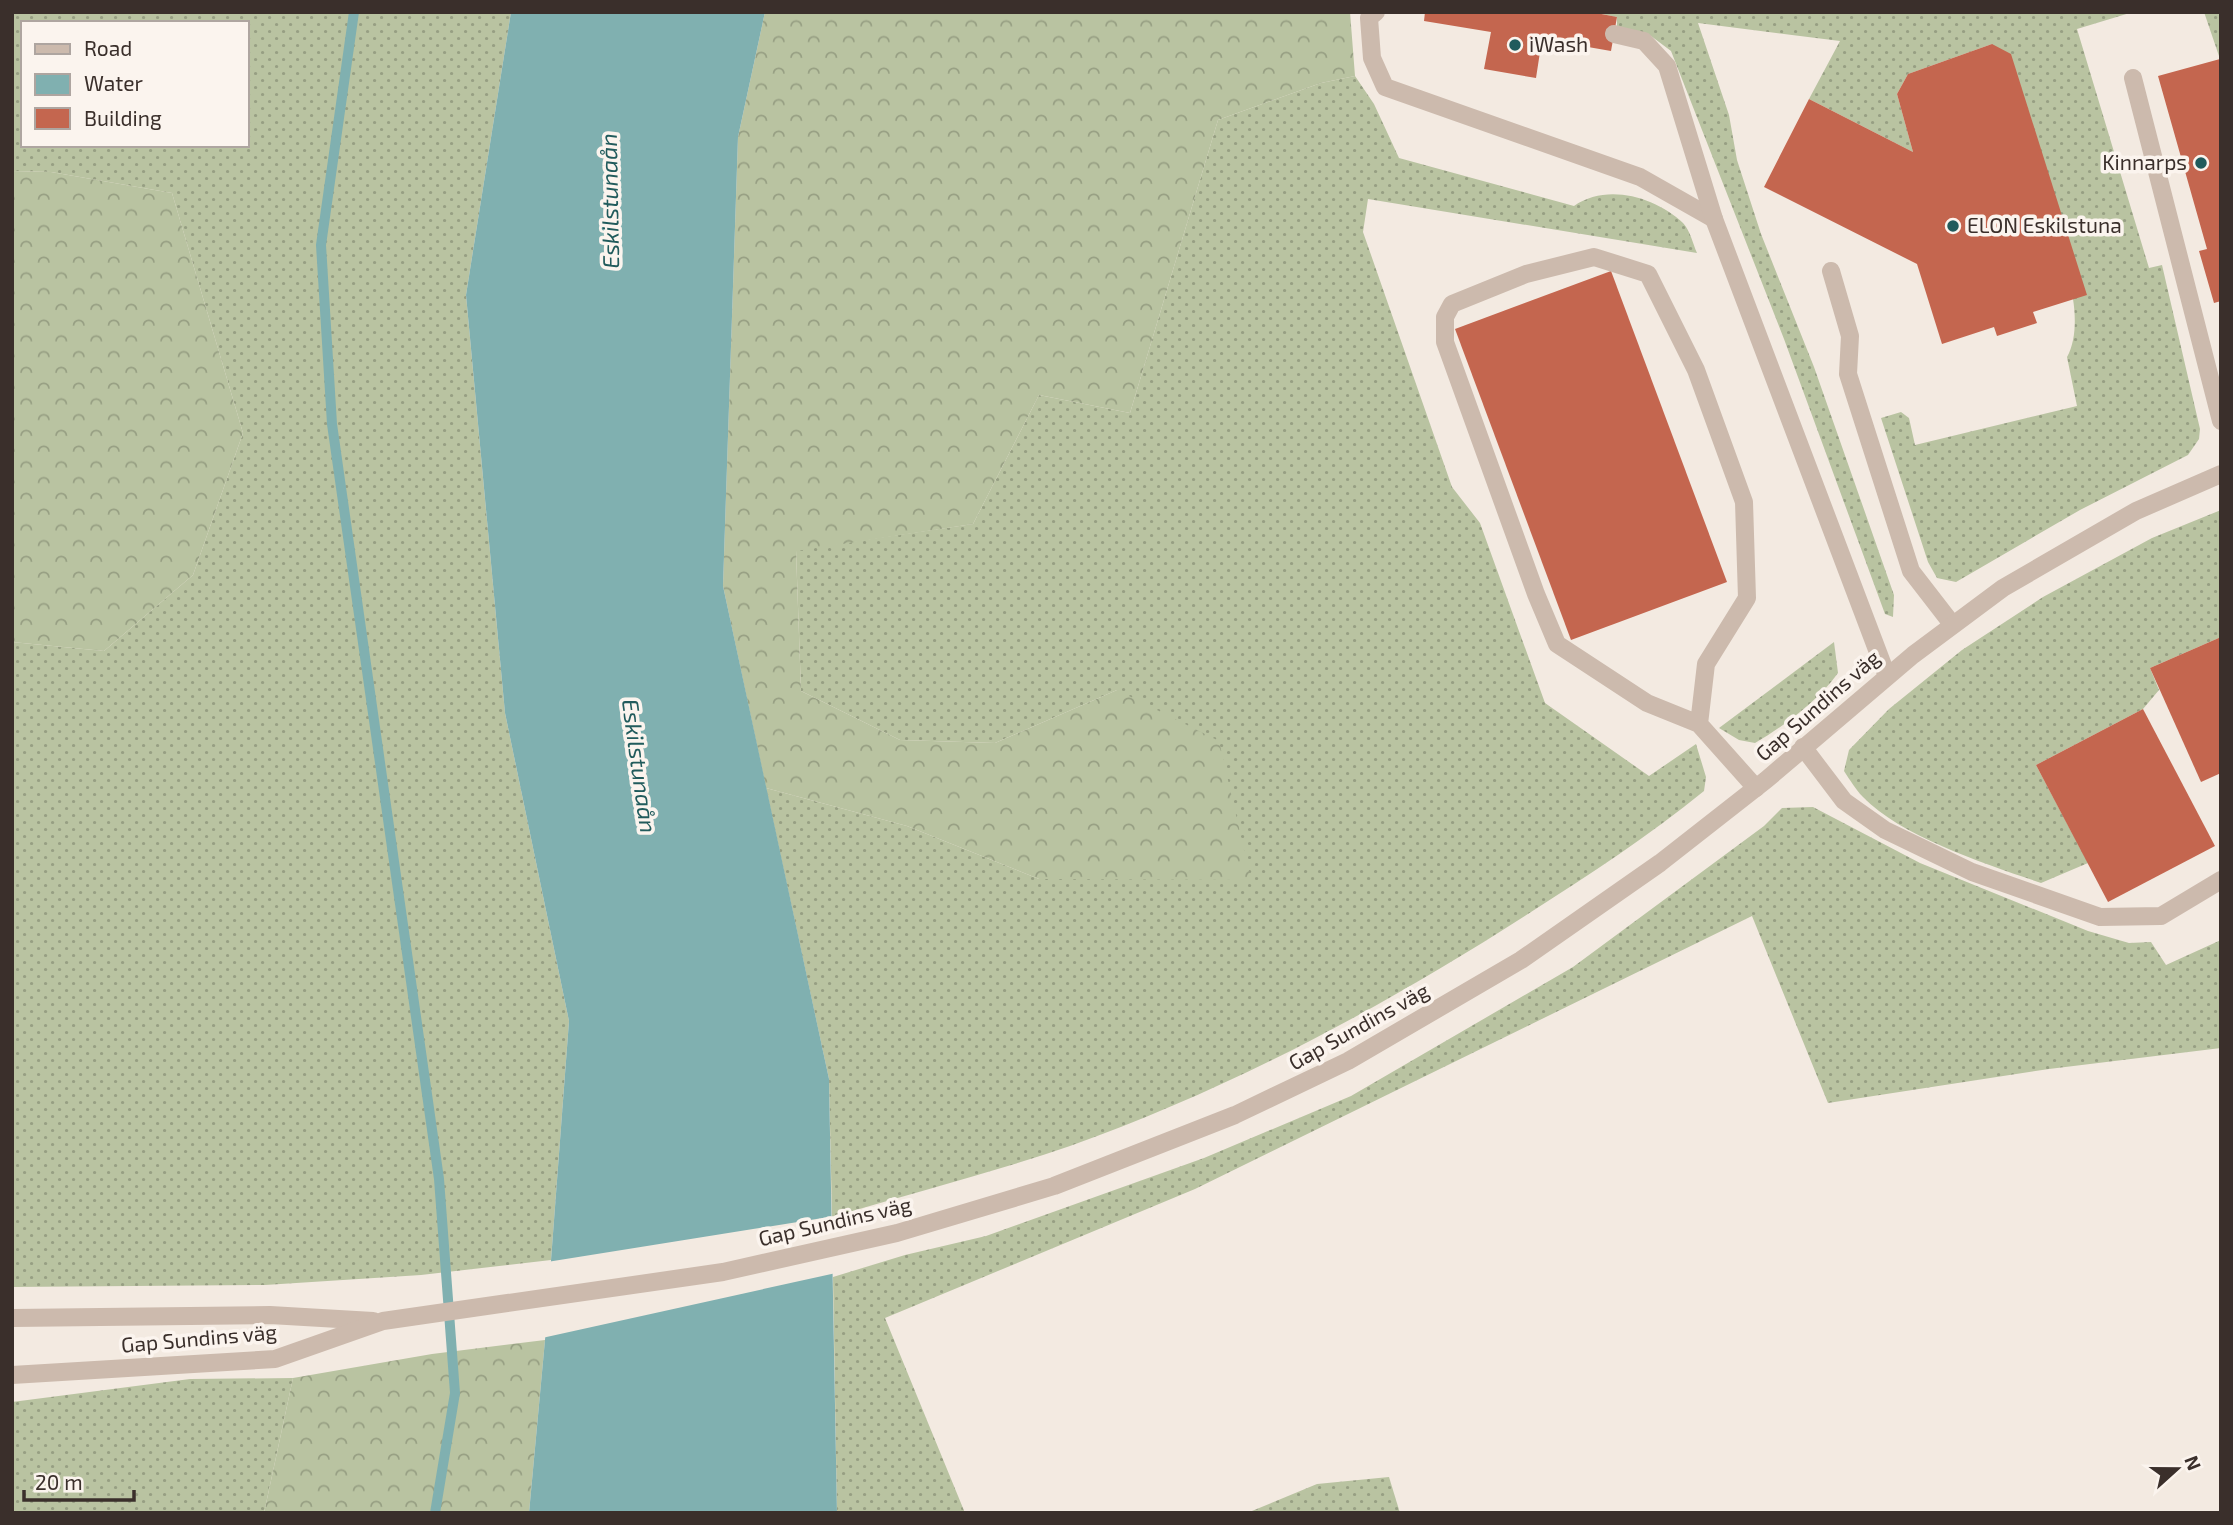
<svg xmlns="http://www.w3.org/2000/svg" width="2233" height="1525" font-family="'Exo 2',sans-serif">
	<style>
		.grass { fill: url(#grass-dots); fill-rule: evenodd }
		.forest { fill: url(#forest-crowns) }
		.water { fill: #80b0b0 }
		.pier { fill: #f3eae1 }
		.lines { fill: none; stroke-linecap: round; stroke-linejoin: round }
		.stream { stroke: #80b0b0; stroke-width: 10 }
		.building { fill: #c4664f }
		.service { stroke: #ccbaad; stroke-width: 18 }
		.tertiary { stroke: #ccbaad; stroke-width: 18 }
		.poi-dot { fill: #215b5c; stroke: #fbf4ee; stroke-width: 2.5 }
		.labels { text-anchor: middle; stroke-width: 7; stroke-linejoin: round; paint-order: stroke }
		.poi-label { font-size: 21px; fill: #3a2f2b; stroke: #fbf4ee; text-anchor: start }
		.street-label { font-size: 21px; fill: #3a2f2b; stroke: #fbf4ee }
		.water-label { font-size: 23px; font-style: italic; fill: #215b5c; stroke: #fbf4ee }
	</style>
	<defs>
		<pattern id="grass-dots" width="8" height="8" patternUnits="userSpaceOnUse" patternTransform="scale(1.75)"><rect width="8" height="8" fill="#b9c3a1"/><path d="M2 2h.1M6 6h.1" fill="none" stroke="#979f83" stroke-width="1.8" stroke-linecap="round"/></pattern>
		<pattern id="forest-crowns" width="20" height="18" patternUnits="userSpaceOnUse" patternTransform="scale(1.75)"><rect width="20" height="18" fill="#b9c3a1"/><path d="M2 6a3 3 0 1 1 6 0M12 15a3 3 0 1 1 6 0" fill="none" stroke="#979f83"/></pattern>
	</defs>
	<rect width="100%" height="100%" fill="#f3eae1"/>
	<!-- grass -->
	<g class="grass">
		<path d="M12,12H511L466,295L505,713L569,1021L551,1260L421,1275L265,1285L12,1287V642L104,651L193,575L243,433L172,193L51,172L12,171ZM23,23H247V145H23Z"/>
		<path d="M1591,12H2133L2077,29L2149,268L2162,265L2200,429L2199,439L2188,455L2080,510L1956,582L1937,578L1928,562L1881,418L1901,412L1909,418L1915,445L2077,406L2067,357C2076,341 2076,318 2073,299L1992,44L1908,74L1897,94L1913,152L1809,99L1840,41L1698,23L1729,115L1737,160L1761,234L1814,367L1894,595L1893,617L1885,614L1784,339L1671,51L1651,36L1617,31V17Z"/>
		<path d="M2204,12H2221V61L2220,59Z"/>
		<path d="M1355,76L1374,104L1399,158L1574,206C1607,183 1655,197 1683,223C1690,230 1693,244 1697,253L1368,199L1363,232L1452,487L1480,523L1545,703L1649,776L1696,744L1706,777L1704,791C1649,836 1590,874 1531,912C1385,1006 1233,1088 1070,1146C992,1173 911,1193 832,1217L829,1079L766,788L907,826L1039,879L1117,690L995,743L900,740L801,691L796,550L973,524L1039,395L1130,413L1218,120L1321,83Z"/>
		<path d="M2221,510V637L2150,668L2159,690L2143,709L2036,765L2088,863L2041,883C1989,865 1901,837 1863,797C1856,790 1850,780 1844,771L1849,750L1889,709L1962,650L2043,597L2152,538Z"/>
		<path d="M1834,642L1838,673C1818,701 1784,726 1755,743L1739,740L1719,728Z"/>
		<path d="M1813,807L1920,863L2088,931L2129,943L2151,942L2166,965L2221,940V1048L2049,1069L1828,1103L1752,916L1195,1189L885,1318L965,1513H837L833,1277L905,1255L986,1236L1204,1158L1351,1096L1573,967L1764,826L1782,808Z"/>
		<path d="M293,1378L264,1513H12V1402L190,1379Z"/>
		<path d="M1389,1477L1400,1513H1247L1317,1484Z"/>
	</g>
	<!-- forest -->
	<g class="forest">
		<path d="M765,12H1350L1355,76L1321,83L1218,120L1130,413L1039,395L973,524L796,551L801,691L900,740L995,743L1117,690L1219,741L1251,880L1039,879L907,826L766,788L723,586L738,137Z"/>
		<path d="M12,171L51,172L172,193L243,433L193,575L104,651L12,642Z"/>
		<path d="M545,1340L529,1513H264L293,1378L432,1354Z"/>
	</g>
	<!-- water -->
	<path class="water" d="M511,12H765L738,137L723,586L829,1079L837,1513H529L545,1340L569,1021L505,713L466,295Z"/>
	<!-- pier -->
	<path class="pier" d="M835,1216L836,1273L542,1338L547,1262Z"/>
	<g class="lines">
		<!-- stream -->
		<path class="stream" d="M354,12L321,245L332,424L439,1179L455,1393L435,1513"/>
	</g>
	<!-- building -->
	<g class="building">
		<path d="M1425,12H1591L1617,17L1611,51L1542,39L1536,78L1484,69L1491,32L1424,21Z"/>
		<path d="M1992,44L2011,54L2087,295L2033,312L2037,323L1997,336L1994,327L1942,344L1917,264L1764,187L1809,99L1913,152L1897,94L1908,74Z"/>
		<path d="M2220,59L2221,301L2214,303L2199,251L2207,249L2158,76Z"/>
		<path d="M1611,271L1727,582L1571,640L1455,329Z"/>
		<path d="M2221,637V773L2201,782L2150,668Z"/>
		<path d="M2143,709L2215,846L2108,902L2036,765Z"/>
	</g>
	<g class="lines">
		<!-- service -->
		<g class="service">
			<path d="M1376,12L1369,18L1372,58L1385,87L1640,177L1714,219"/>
			<path d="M1614,34L1644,41L1667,66L1714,219L1887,676"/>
			<path d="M2133,78L2221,421"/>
			<path d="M1831,271L1850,336L1848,374L1911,571L1952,624"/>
			<path d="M1699,724L1647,703L1557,644L1536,594L1445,342V317L1452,304L1526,274L1594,257L1648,274L1696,370L1744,502L1747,598L1706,664L1699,724L1756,788"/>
			<path d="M1803,747L1844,801L1885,830L1972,872L2100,917L2161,916L2221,880"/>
		</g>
		<!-- tertiary -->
		<g class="tertiary">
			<path d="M12,1318L270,1315L373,1321"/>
			<path d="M12,1375L275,1359L383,1321L723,1272L897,1233L1054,1186L1235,1115L1348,1061L1521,960L1660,863L1766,780L1913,655L2003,588L2136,511L2221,474"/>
		</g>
	</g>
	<!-- markers -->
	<g class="poi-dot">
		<circle cx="1515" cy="45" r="7"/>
		<circle cx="2201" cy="163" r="7"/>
		<circle cx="1953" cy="226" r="7"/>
	</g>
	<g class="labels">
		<!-- poi labels -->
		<g class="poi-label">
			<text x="1529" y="52">iWash</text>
			<text x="2187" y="170" text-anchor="end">Kinnarps</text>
			<text x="1967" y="233">ELON Eskilstuna</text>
		</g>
		<!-- street labels -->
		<g class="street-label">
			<text transform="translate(1818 706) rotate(-41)" y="7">Gap Sundins väg</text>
			<text transform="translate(1359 1027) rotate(-29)" y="7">Gap Sundins väg</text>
			<text transform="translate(835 1222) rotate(-13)" y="7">Gap Sundins väg</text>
			<text transform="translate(199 1339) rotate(-5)" y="7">Gap Sundins väg</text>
		</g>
		<!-- water labels -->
		<g class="water-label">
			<text transform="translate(610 201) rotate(-91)" y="8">Eskilstunaån</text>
			<text transform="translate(639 766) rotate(82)" y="8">Eskilstunaån</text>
		</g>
	</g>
	<!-- border -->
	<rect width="2233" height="1525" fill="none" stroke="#3a2f2b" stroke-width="28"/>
	<!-- legend -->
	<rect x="21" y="21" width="228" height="126" fill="#fbf4ee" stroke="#aea5a0" stroke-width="2"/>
	<rect x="35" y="44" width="35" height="10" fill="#ccbaad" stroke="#aea5a0" stroke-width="2"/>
	<text x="84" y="56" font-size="21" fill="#3a2f2b">Road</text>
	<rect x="35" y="74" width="35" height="21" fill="#80b0b0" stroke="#aea5a0" stroke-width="2"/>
	<text x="84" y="91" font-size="21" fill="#3a2f2b">Water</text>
	<rect x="35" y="108" width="35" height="21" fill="#c4664f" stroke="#aea5a0" stroke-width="2"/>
	<text x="84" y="126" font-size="21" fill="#3a2f2b">Building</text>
	<!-- north arrow -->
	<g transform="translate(2177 1469) rotate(69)" stroke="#fbf4ee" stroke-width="5" paint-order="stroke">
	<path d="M0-5L12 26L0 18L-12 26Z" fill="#3a2f2b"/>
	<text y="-10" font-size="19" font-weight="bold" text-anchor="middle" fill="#3a2f2b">N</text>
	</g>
	<!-- scale -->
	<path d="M24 1490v10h110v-10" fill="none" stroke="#3a2f2b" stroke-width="3.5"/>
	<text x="35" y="1490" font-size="21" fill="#3a2f2b" stroke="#fbf4ee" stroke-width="5" paint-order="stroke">20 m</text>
</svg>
